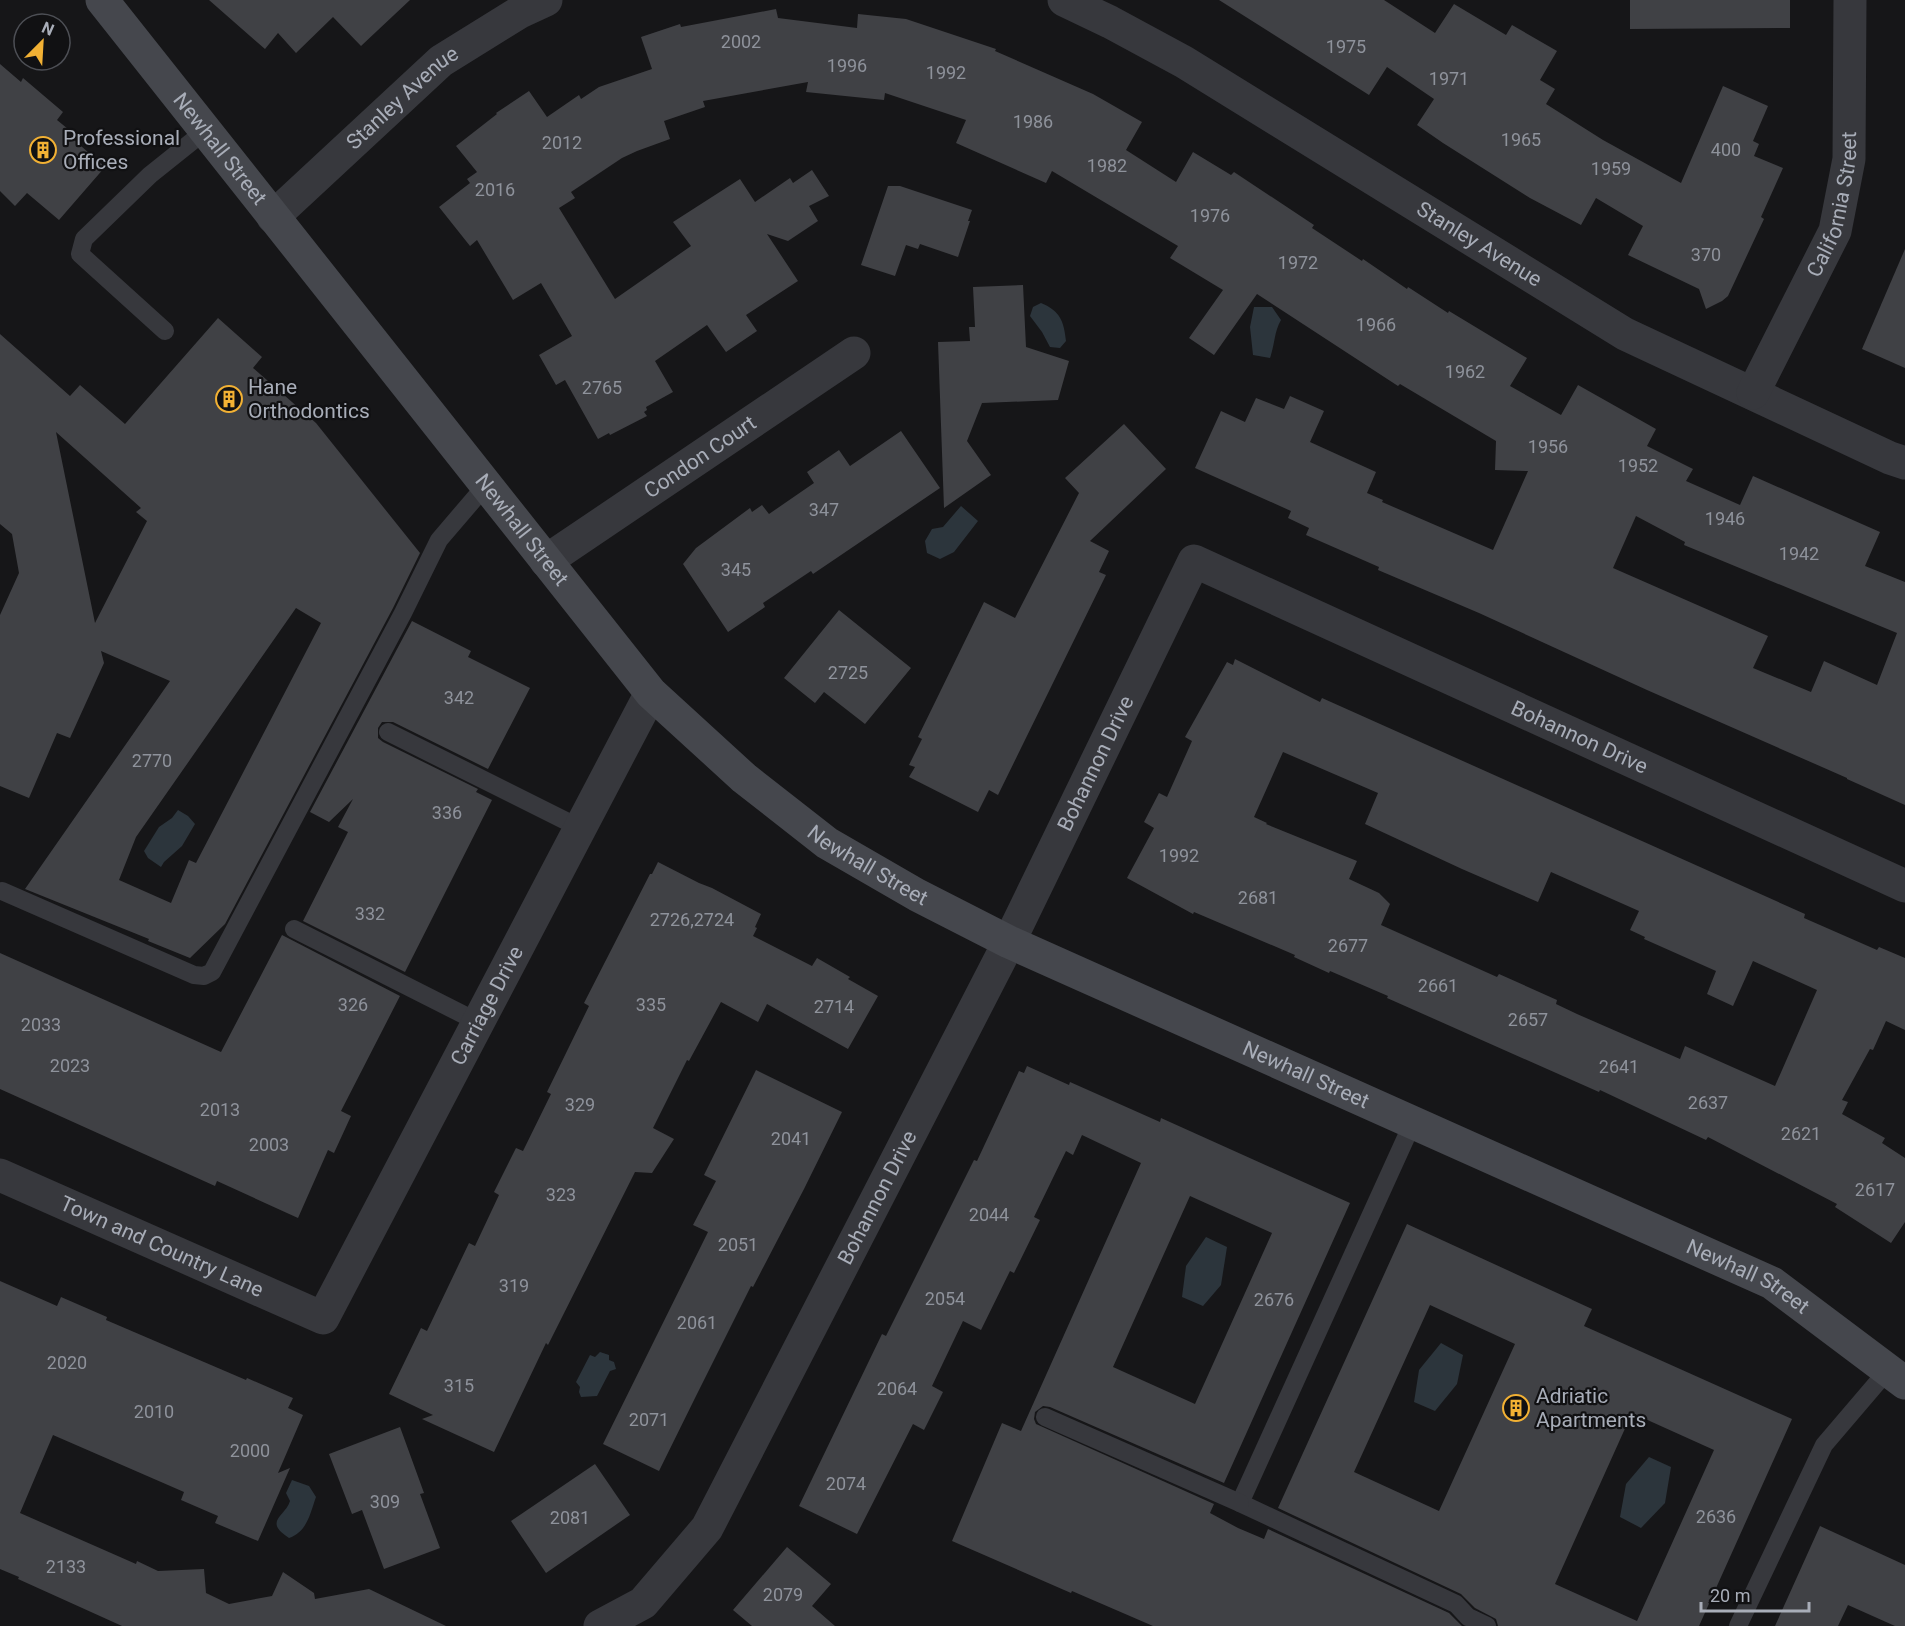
<svg xmlns="http://www.w3.org/2000/svg" width="1905" height="1626" font-family="Roboto,sans-serif">
	<style>
		.water { fill: #2c353c }
		.building { fill: #404145; fill-rule: evenodd }
		.lines { fill: none; stroke-linecap: round; stroke-linejoin: round }
		.lane { stroke: #37383d; stroke-width: 18 }
		.street { stroke: #37383d; stroke-width: 33 }
		.secondary { stroke: #45474d; stroke-width: 33 }
		.labels { text-anchor: middle; stroke-width: 4.5; stroke-linejoin: round; paint-order: stroke }
		.number-label { font-size: 18px; fill: #8e929b }
		.street-label { font-size: 21px; fill: #a8adb8; stroke: #111113 }
		.poi-label { font-size: 21px; fill: #a8adb8; stroke: #111113; text-anchor: start }
	</style>
	<rect width="100%" height="100%" fill="#161618"/>
	<!-- water -->
	<g class="water">
		<path d="M1041,303C1060,311 1064,321 1066,341L1060,348L1050,347L1042,332L1030,316L1033,307Z"/>
		<path d="M1254,307H1272L1281,320C1274,332 1275,344 1270,358L1253,355L1250,327Z"/>
		<path d="M961,506L978,521L954,552L940,559L927,553L925,541L932,529L943,527Z"/>
		<path d="M178,810L188,816L195,824L182,846L164,862L161,867L148,858L144,851L159,827L172,818Z"/>
		<path d="M1206,1237L1227,1247L1221,1285L1203,1306L1182,1297L1186,1266Z"/>
		<path d="M1441,1343L1463,1355L1457,1384L1435,1411L1414,1402L1419,1370Z"/>
		<path d="M600,1352L609,1355V1360L614,1362L616,1369L610,1371L597,1396L581,1397L579,1392L580,1387L576,1382L590,1355L595,1357Z"/>
		<path d="M1649,1457L1671,1467L1665,1503L1641,1528L1620,1517L1626,1484Z"/>
		<path d="M292,1480L309,1486L316,1497C310,1514 307,1532 289,1538C263,1521 285,1517 290,1501L286,1493Z"/>
	</g>
	<!-- building -->
	<g class="building">
		<path d="M209,0H410L361,46L333,17L296,53L278,33L265,49Z"/>
		<path d="M1219,0H1384L1435,33L1454,4L1506,35L1512,25L1557,51L1540,80L1555,89L1546,104L1603,140L1681,183L1723,86L1768,106L1753,141L1759,144L1754,156L1783,168L1761,217L1764,219L1728,296L1722,301L1706,309L1699,289L1628,255L1643,226L1596,198L1581,225L1530,198L1443,143L1417,125L1434,99L1387,67L1369,95Z"/>
		<path d="M1630,0H1790V28L1630,29Z"/>
		<path d="M776,9L778,18L857,28L858,14L906,19L996,49L995,51L1093,94L1142,122L1126,150L1176,182L1193,152L1231,175L1234,172L1314,225L1312,228L1362,261L1363,259L1407,289L1408,287L1448,313L1449,311L1527,358L1510,386L1561,415L1578,385L1656,429L1647,446L1693,469L1686,481L1740,505L1753,476L1880,532L1865,566L1905,582V805L1847,779V778L1647,690L1479,613L1378,570L1379,567L1306,535L1309,528L1288,518L1291,511L1195,468L1221,411L1245,422L1256,398L1284,409L1290,396L1324,411L1310,442L1376,472L1367,493L1383,500L1382,502L1493,550L1528,471L1495,470L1496,441L1400,384L1398,386L1257,294L1214,355L1189,338L1223,290L1170,258L1178,246L1052,171L1046,183L956,143L966,120L885,93L884,100L806,92L808,82L703,101L705,107L664,121L670,139L637,151L622,158L571,192L575,198L559,208L615,299L691,246L673,222L740,179L755,202L790,178L793,183L812,170L829,196L809,206L818,221L788,241L767,234L798,281L746,315L757,331L726,352L707,325L655,361L673,392L646,407L647,410L644,412L647,416L610,435L609,433L598,439L565,380L556,385L539,355L572,336L541,283L513,300L477,240L470,246L439,207L470,183L467,179L477,172L456,146L497,114L496,113L529,91L547,117L579,95L581,99L599,87L652,69L641,37L680,24L681,27ZM1636,516L1685,542L1684,545L1897,633L1877,685L1824,661L1811,692L1753,668L1768,636L1613,568Z"/>
		<path d="M0,64L21,82L23,78L63,112L57,120L68,129L65,132L105,167L59,220L27,193L15,206L0,191Z"/>
		<path d="M888,186H900L972,210L968,221H970L958,257L920,244L918,249L906,245L895,276L861,265Z"/>
		<path d="M1905,249V368L1862,349Z"/>
		<path d="M1023,285L1026,347L1069,361L1058,400L982,403L967,441L991,475L944,508L938,342L970,341L969,327H975L973,287Z"/>
		<path d="M218,318L262,357L253,368L316,423L420,553L393,608L225,924L190,958L148,941L149,939L25,889L170,681L101,651L104,663L70,738L57,733L29,798L0,786V615L19,573L12,534L0,524V334L70,396L80,385L125,424ZM56,432L141,508L136,512L147,521L95,623ZM296,608L321,623L196,863L189,860L171,903L119,880L136,837Z"/>
		<path d="M1124,424L1166,469L1090,541L1109,551L1099,572L1106,575L998,795L989,790L978,812L909,777L915,767L909,765L922,739L918,737L984,602L1015,618L1079,493L1065,478Z"/>
		<path d="M901,431L940,488L813,574L811,571L763,603L765,607L728,632L683,564L696,548L750,508L752,512L762,505L769,514L814,483L807,472L839,450L850,466Z"/>
		<path d="M839,610L911,668L865,724L824,692L815,703L784,678Z"/>
		<path d="M412,621L471,651L468,657L530,688L488,769L393,722H382L378,728V738L383,742L478,789L476,792L492,800L405,972L303,921L348,832L338,827L353,799L329,822L310,812Z"/>
		<path d="M1235,659L1320,702L1322,698L1805,914L1804,918L1877,950L1879,947L1905,958V1030L1886,1021L1873,1050L1870,1049L1842,1100L1848,1102L1842,1114L1885,1138L1882,1143L1905,1158V1222L1891,1243L1835,1207L1837,1204L1708,1137L1706,1140L1600,1090L1599,1092L1387,998L1388,996L1330,971L1329,973L1294,957L1295,955L1194,912L1193,914L1127,878L1154,828L1144,822L1159,793L1167,797L1192,741L1185,737L1227,662L1233,665ZM1283,752L1378,793L1365,824L1462,869L1538,902L1551,872L1639,911L1630,930L1645,937L1644,939L1716,971L1707,994L1733,1006L1753,961L1817,990L1775,1086L1685,1046L1680,1059L1577,1014L1556,1004L1557,1000L1499,974L1497,977L1381,925L1390,904L1379,893L1349,879L1357,861L1266,824L1267,823L1254,817Z"/>
		<path d="M658,862L699,883L712,888L761,914L755,927L757,928L753,936L812,966L817,958L850,977L848,979L878,996L848,1049L767,1004L758,1022L721,1002L689,1061L687,1060L653,1128L674,1139L652,1173L635,1172L548,1345L546,1343L494,1452L422,1419L433,1415L389,1394L421,1328L427,1331L469,1243L475,1246L499,1195L494,1192L516,1148L523,1151L551,1094L547,1092L589,1006L584,1003L650,874H652Z"/>
		<path d="M282,935L400,996L341,1111L351,1116L334,1153L328,1150L298,1218L217,1181L215,1186L0,1089V953L221,1052Z"/>
		<path d="M1027,1066L1069,1085L1070,1082L1160,1122L1161,1118L1350,1203L1224,1483L1050,1407L1043,1406L1035,1412L1034,1419L1036,1424L1214,1504L1210,1513L1238,1528L1264,1539L1268,1529L1449,1613L1462,1626H1153L1072,1591L1071,1593L952,1541L1002,1423L1021,1431L1141,1163L1082,1135L1073,1155L1066,1151L1034,1217L1040,1220L1014,1273L1010,1271L981,1330L963,1321L932,1386L943,1392L924,1430L913,1424L857,1534L799,1506L882,1334L886,1336L974,1160L977,1161L1019,1071L1024,1073ZM1190,1196L1272,1233L1195,1404L1113,1367Z"/>
		<path d="M756,1070L842,1112L804,1189L753,1287L751,1286L696,1396L659,1471L603,1444L708,1232L693,1225L716,1181L704,1175Z"/>
		<path d="M1407,1224L1592,1309L1584,1326L1792,1419L1699,1626H1498L1496,1619L1475,1608L1461,1594L1278,1508ZM1430,1305L1515,1344L1439,1511L1354,1472ZM1632,1413L1714,1450L1637,1621L1555,1584Z"/>
		<path d="M0,1281L57,1306L61,1297L107,1317L106,1320L246,1380L247,1378L293,1398L288,1408L303,1415L278,1473L290,1468L258,1541L215,1523L218,1516L181,1500L184,1492L53,1435L20,1513L136,1564L137,1561L158,1571L204,1569L206,1593L229,1604L272,1596L283,1572L314,1593L315,1599L369,1589L446,1626H122L18,1579L19,1577L0,1569Z"/>
		<path d="M400,1427L424,1493L420,1494L440,1548L384,1569L362,1510L352,1514L329,1454Z"/>
		<path d="M595,1464L630,1515L546,1573L511,1521Z"/>
		<path d="M1820,1526L1905,1565V1626H1895L1848,1605L1838,1626H1775Z"/>
		<path d="M787,1547L831,1584L812,1606L835,1626H752L733,1610Z"/>
	</g>
	<g class="lines">
		<!-- lane -->
		<g class="lane">
			<path d="M165,331L80,254L84,239L150,175L205,131"/>
			<path d="M388,732L580,828"/>
			<path d="M2,891L194,975L204,976L212,972L403,613L439,540L486,485"/>
			<path d="M294,929L478,1022"/>
			<path d="M1413,1122L1240,1503L1456,1604L1468,1617L1487,1626"/>
			<path d="M1045,1417L1240,1503"/>
			<path d="M1738,1626L1824,1445L1888,1370"/>
		</g>
		<!-- street -->
		<g class="street">
			<path id="s1" d="M1064,0L1110,22L1184,62L1625,334L1890,458L1905,463"/>
			<path id="s2" d="M273,217L441,61L520,12L546,0"/>
			<path id="s3" d="M1753,393L1835,231L1849,159L1850,0"/>
			<path id="s4" d="M546,561L854,353"/>
			<path id="s5" d="M0,1175L323,1318L651,693"/>
			<path id="s6" d="M600,1626L643,1603L707,1528L1009,942L1194,561L1905,886"/>
		</g>
		<!-- secondary -->
		<path class="secondary" id="s7" d="M102,0L651,693L744,778L827,843L917,895L1009,942L1772,1283L1905,1383"/>
	</g>
	<!-- icons -->
	<defs>
		<symbol id="building-ring" viewBox="-11 -11 22 22"><circle r="9.5" fill="#111113" stroke="#f2b134" stroke-width="1.5"/><path d="M-4-6H4V6H1V3H-1V6H-4ZM-2.5-4.3h1.7v1.8h-1.7ZM.8-4.3h1.7v1.8H.8ZM-2.5-1h1.7V.8h-1.7ZM.8-1h1.7V.8H.8Z" fill="#f2b134"/></symbol>
	</defs>
	<g fill-rule="evenodd">
		<use href="#building-ring" x="28" y="135" width="30" height="30"/>
		<use href="#building-ring" x="214" y="384" width="30" height="30"/>
		<use href="#building-ring" x="1501" y="1393" width="30" height="30"/>
	</g>
	<g class="labels">
		<!-- number labels -->
		<g class="number-label">
			<text x="741" y="48">2002</text>
			<text x="1346" y="53">1975</text>
			<text x="847" y="72">1996</text>
			<text x="946" y="79">1992</text>
			<text x="1449" y="85">1971</text>
			<text x="1033" y="128">1986</text>
			<text x="1521" y="146">1965</text>
			<text x="562" y="149">2012</text>
			<text x="1726" y="156">400</text>
			<text x="1107" y="172">1982</text>
			<text x="1611" y="175">1959</text>
			<text x="495" y="196">2016</text>
			<text x="1210" y="222">1976</text>
			<text x="1706" y="261">370</text>
			<text x="1298" y="269">1972</text>
			<text x="1376" y="331">1966</text>
			<text x="1465" y="378">1962</text>
			<text x="602" y="394">2765</text>
			<text x="1548" y="453">1956</text>
			<text x="1638" y="472">1952</text>
			<text x="824" y="516">347</text>
			<text x="1725" y="525">1946</text>
			<text x="1799" y="560">1942</text>
			<text x="736" y="576">345</text>
			<text x="848" y="679">2725</text>
			<text x="459" y="704">342</text>
			<text x="152" y="767">2770</text>
			<text x="447" y="819">336</text>
			<text x="1179" y="862">1992</text>
			<text x="1258" y="904">2681</text>
			<text x="370" y="920">332</text>
			<text x="692" y="926">2726,2724</text>
			<text x="1348" y="952">2677</text>
			<text x="1438" y="992">2661</text>
			<text x="353" y="1011">326</text>
			<text x="651" y="1011">335</text>
			<text x="834" y="1013">2714</text>
			<text x="1528" y="1026">2657</text>
			<text x="41" y="1031">2033</text>
			<text x="70" y="1072">2023</text>
			<text x="1619" y="1073">2641</text>
			<text x="1708" y="1109">2637</text>
			<text x="580" y="1111">329</text>
			<text x="220" y="1116">2013</text>
			<text x="1801" y="1140">2621</text>
			<text x="791" y="1145">2041</text>
			<text x="269" y="1151">2003</text>
			<text x="1875" y="1196">2617</text>
			<text x="561" y="1201">323</text>
			<text x="989" y="1221">2044</text>
			<text x="738" y="1251">2051</text>
			<text x="514" y="1292">319</text>
			<text x="945" y="1305">2054</text>
			<text x="1274" y="1306">2676</text>
			<text x="697" y="1329">2061</text>
			<text x="67" y="1369">2020</text>
			<text x="459" y="1392">315</text>
			<text x="897" y="1395">2064</text>
			<text x="154" y="1418">2010</text>
			<text x="649" y="1426">2071</text>
			<text x="250" y="1457">2000</text>
			<text x="846" y="1490">2074</text>
			<text x="385" y="1508">309</text>
			<text x="1716" y="1523">2636</text>
			<text x="570" y="1524">2081</text>
			<text x="66" y="1573">2133</text>
			<text x="783" y="1601">2079</text>
		</g>
		<!-- street labels -->
		<g class="street-label">
			<text dy="7" stroke="none"><textPath href="#s2" startOffset="176">Stanley Avenue</textPath></text>
			<text dy="7" stroke="none"><textPath href="#s7" startOffset="190">Newhall Street</textPath></text>
			<text dy="7" stroke="none"><textPath href="#s3" startOffset="207">California Street</textPath></text>
			<text dy="7" stroke="none"><textPath href="#s1" startOffset="482">Stanley Avenue</textPath></text>
			<text dy="7" stroke="none"><textPath href="#s4" startOffset="186">Condon Court</textPath></text>
			<text dy="7" stroke="none"><textPath href="#s7" startOffset="676">Newhall Street</textPath></text>
			<text dy="7" stroke="none"><textPath href="#s6" startOffset="1654">Bohannon Drive</textPath></text>
			<text dy="7" stroke="none"><textPath href="#s6" startOffset="1005">Bohannon Drive</textPath></text>
			<text dy="7" stroke="none"><textPath href="#s7" startOffset="1162">Newhall Street</textPath></text>
			<text dy="7" stroke="none"><textPath href="#s5" startOffset="706">Carriage Drive</textPath></text>
			<text dy="7" stroke="none"><textPath href="#s7" startOffset="1648">Newhall Street</textPath></text>
			<text dy="7" stroke="none"><textPath href="#s6" startOffset="519">Bohannon Drive</textPath></text>
			<text dy="7" stroke="none"><textPath href="#s5" startOffset="177">Town and Country Lane</textPath></text>
			<text dy="7" stroke="none"><textPath href="#s7" startOffset="2134">Newhall Street</textPath></text>
		</g>
		<!-- poi labels -->
		<g class="poi-label">
			<text x="63" y="145">Professional<tspan x="63" dy="24">Offices</tspan></text>
			<text x="248" y="394">Hane<tspan x="248" dy="24">Orthodontics</tspan></text>
			<text x="1536" y="1403">Adriatic<tspan x="1536" dy="24">Apartments</tspan></text>
		</g>
	</g>
	<!-- north arrow -->
	<g transform="translate(42 42) rotate(24)"><circle r="28" fill="#111113" stroke="#4d4f55" stroke-width="1.5"/>
	<path d="M0-4.5L10 22L0 15L-10 22Z" fill="#f2b134"/>
	<text y="-9" font-size="16" font-weight="bold" text-anchor="middle" fill="#a8adb8">N</text>
	</g>
	<!-- scale -->
	<path d="M1701 1602v9h108v-9" fill="none" stroke="#a8adb8" stroke-width="3"/>
	<text x="1710" y="1602" font-size="18" fill="#a8adb8" stroke="#111113" stroke-width="4.5" paint-order="stroke">20 m</text>
</svg>
